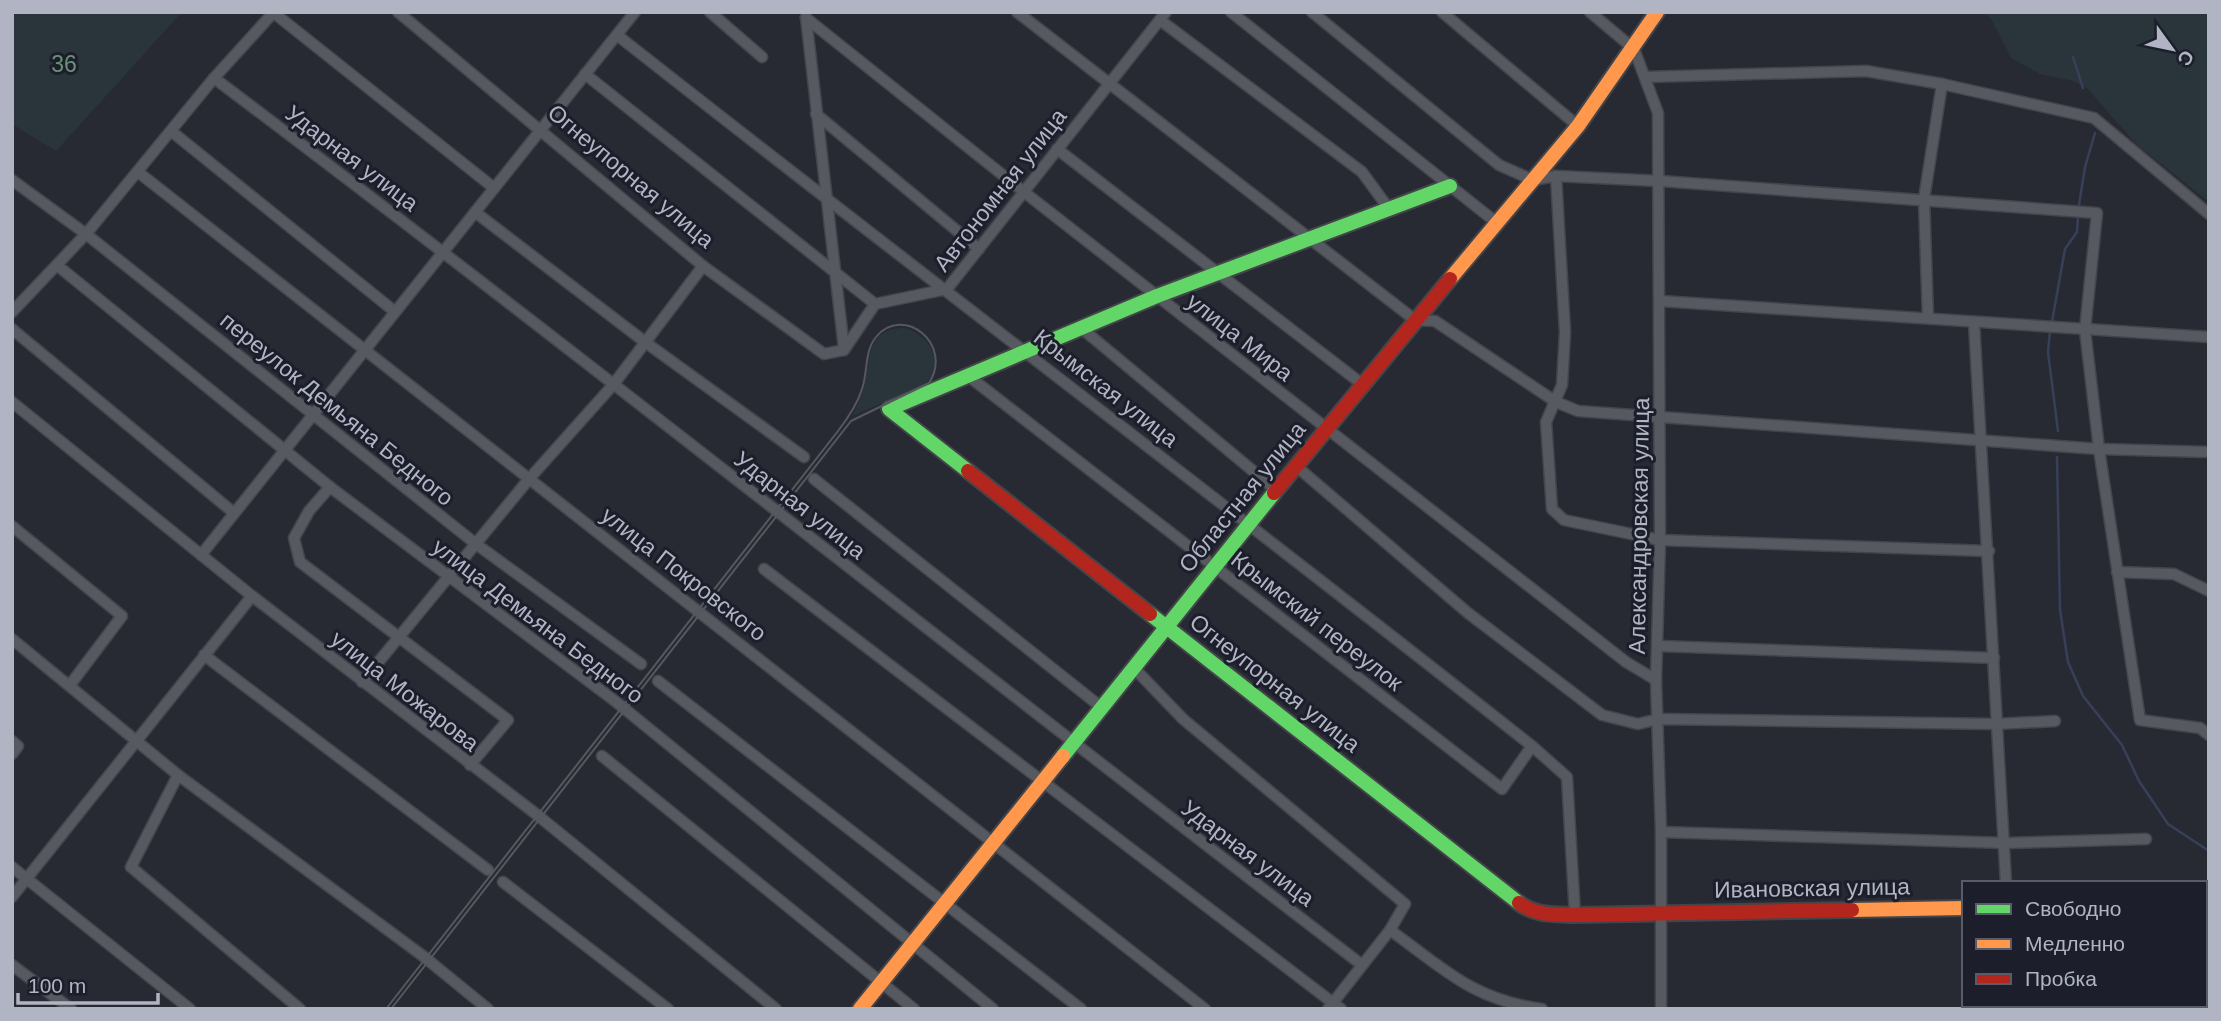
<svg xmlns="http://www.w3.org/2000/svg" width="2221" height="1021" font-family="Helvetica,sans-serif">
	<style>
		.green { fill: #29353a }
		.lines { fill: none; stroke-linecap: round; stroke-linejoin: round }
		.stream { stroke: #384059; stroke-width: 2.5 }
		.street-casing { stroke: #43454b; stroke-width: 13 }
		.fast-casing { stroke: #43454b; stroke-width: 18 }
		.slow-casing { stroke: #43454b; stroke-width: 18 }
		.jam-casing { stroke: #43454b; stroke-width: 18 }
		.street { stroke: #575960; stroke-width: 10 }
		.fast { stroke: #63d668; stroke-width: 14 }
		.slow { stroke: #ff974d; stroke-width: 14 }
		.jam { stroke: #b3261e; stroke-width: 14 }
		.tram { stroke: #56585e; stroke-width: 2 }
		.labels { text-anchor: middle; stroke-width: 6; stroke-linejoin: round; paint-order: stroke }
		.park-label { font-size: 23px; fill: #6b917b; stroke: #1c1f2b }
		.street-label { font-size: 23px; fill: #b1b5c3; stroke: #1c1f2b }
	</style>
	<rect width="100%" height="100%" fill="#272a32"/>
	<!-- green -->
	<g class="green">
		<path d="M12,12H182L56,151L12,124Z"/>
		<path d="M1984,12H2209V202L2136,144L2087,88L2073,81L2040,74L2011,58L1991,19Z"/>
		<path d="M905,328C933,337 946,365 923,386L852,416C856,407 860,399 863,390C872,362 863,328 905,328Z"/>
	</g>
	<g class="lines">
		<!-- stream -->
		<g class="stream">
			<path d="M2073,57L2083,88"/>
			<path d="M2079,205L2085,167L2095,133"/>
			<path d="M2052,322L2065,249L2077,232L2078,216"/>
			<path d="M2050,331L2048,352L2058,431"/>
			<path d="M2057,457L2060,610L2068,662L2083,696L2122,745L2139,781L2168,824L2209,851"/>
		</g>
		<defs>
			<g id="street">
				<path d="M398,12L703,266L824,354L844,350"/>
				<path d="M710,12L762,57"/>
				<path d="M1017,12L1415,320L1435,321L1556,402L1578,411L2099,449L2209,452"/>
				<path d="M1231,12L1497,223"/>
				<path d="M1312,12L1499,165L1533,180L1556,176L1660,181L2097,213L2085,330L2099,449L2140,720L2200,728L2209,735"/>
				<path d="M1442,12L1578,126"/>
				<path d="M1590,12L1634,49L1658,113L1660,540L1656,680L1661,832V1009"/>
				<path d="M274,13L494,188"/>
				<path d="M806,17L844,349"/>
				<path d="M806,18L1024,192L1626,662L1656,680"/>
				<path d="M1160,20L1362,172L1389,209"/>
				<path d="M617,35C920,274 1229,506 1532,746L1567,777L1575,915"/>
				<path d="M585,74L875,304"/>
				<path d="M1645,77L1866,71L1942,84L2094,118L2209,214"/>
				<path d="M214,78C600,369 978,671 1362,965"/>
				<path d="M816,114L979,249"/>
				<path d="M171,131L394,311"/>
				<path d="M1057,149L1362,384"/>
				<path d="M138,172L1205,1009"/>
				<path d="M1556,176L1565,332L1562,385L1546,422L1552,509L1564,520L1660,540L1989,551"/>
				<path d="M12,180L86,234L476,544L641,664"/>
				<path d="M475,212L645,342L804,457"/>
				<path d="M58,266L330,487L615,701L993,1009"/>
				<path d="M1660,301L2209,337"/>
				<path d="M12,312L86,234L214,78L274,12"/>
				<path d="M1928,318L1924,199L1942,84"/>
				<path d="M1974,323L2006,883"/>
				<path d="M1080,327L1276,490"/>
				<path d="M12,329L234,513"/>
				<path d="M844,350L875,304L947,289L1166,12"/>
				<path d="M967,375L1502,789L1532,746"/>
				<path d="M12,402L252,596L536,814L776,1009"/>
				<path d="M1296,466L1468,613L1602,715L1638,724L1658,719L1996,724L2055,721"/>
				<path d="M814,479L1101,707"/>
				<path d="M330,487L309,511L294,538L300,562L508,720L470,765"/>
				<path d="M12,526L122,616L70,685"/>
				<path d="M201,555L635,12"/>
				<path d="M764,569L1341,1009"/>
				<path d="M2117,572L2174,574L2209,591"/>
				<path d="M12,639L178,775L423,956L488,1009"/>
				<path d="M1658,646L1994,658"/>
				<path d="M204,655L488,870"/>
				<path d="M1133,667L1183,719L1405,904L1390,930L1328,1009"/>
				<path d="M658,681L1081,1009"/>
				<path d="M362,682L529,479L613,385L703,266"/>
				<path d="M12,741L18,746L12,754"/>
				<path d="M602,756L914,1009"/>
				<path d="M178,775L131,867L300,1009"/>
				<path d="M1661,832L2006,843L2146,839"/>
				<path d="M12,867L190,1009"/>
				<path d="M503,882L668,1009"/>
				<path d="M12,897L252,596"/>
				<path d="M2205,912H2209"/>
				<path d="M1390,930C1444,969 1473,1000 1542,1009"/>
				<path d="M12,965L71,1009"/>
				<path d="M2009,1005V1009"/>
			</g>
			<g id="fast">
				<path d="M968,471L889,409L1157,296L1450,186"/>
				<path d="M1150,614L1519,903"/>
				<path d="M1063,756L1274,493"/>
			</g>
			<g id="slow">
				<path d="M1450,279L1578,126L1657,12"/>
				<path d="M1852,910L1964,908"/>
				<path d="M860,1009L1063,756"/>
			</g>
			<g id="jam">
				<path d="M968,471L1150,614"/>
				<path d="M1274,493L1450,279"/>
				<path d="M1519,903C1536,916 1554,914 1575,915L1852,910"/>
			</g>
		</defs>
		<!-- street casing -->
		<use href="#street" class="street-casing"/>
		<!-- fast casing -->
		<use href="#fast" class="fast-casing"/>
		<!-- slow casing -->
		<use href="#slow" class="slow-casing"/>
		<!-- jam casing -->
		<use href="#jam" class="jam-casing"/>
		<!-- street -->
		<use href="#street" class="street"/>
		<!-- fast -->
		<use href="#fast" class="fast"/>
		<!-- slow -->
		<use href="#slow" class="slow"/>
		<!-- jam -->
		<use href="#jam" class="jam"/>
		<!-- tram -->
		<path class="tram" d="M386,1009L838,431C848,418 857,405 862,389C868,372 864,352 876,337C903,304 954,344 929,383L851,421L391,1009"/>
	</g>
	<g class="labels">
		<!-- park labels -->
		<g class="park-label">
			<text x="64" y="72">36</text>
		</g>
		<!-- street labels -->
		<g class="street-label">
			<text transform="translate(352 158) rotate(37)" y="8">Ударная улица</text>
			<text transform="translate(631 176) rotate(40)" y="8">Огнеупорная улица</text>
			<text transform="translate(1000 190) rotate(-52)" y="8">Автономная улица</text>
			<text transform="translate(1240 337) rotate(38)" y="8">улица Мира</text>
			<text transform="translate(1106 388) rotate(38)" y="8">Крымская улица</text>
			<text transform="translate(337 409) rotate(39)" y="8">переулок Демьяна Бедного</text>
			<text transform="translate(1242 497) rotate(-51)" y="8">Областная улица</text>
			<text transform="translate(800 505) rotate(38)" y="8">Ударная улица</text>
			<text transform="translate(1639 526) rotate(-89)" y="8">Александровская улица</text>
			<text transform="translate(684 574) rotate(38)" y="8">улица Покровского</text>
			<text transform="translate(538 621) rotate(37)" y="8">улица Демьяна Бедного</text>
			<text transform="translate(1317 621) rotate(38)" y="8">Крымский переулок</text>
			<text transform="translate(1275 683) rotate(38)" y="8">Огнеупорная улица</text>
			<text transform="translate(405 691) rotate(38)" y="8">улица Можарова</text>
			<text transform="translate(1248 853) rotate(37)" y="8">Ударная улица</text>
			<text transform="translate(1812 888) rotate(-1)" y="8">Ивановская улица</text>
		</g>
	</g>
	<!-- border -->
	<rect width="2221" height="1021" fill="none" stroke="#b1b5c3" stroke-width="28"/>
	<!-- legend -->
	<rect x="1962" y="881" width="245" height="126" fill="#1c1f2b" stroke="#585b68" stroke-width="2"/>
	<rect x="1976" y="904" width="35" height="10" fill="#63d668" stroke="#585b68" stroke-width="2"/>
	<text x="2025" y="916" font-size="21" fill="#b1b5c3">Свободно</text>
	<rect x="1976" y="939" width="35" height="10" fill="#ff974d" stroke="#585b68" stroke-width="2"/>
	<text x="2025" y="951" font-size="21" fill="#b1b5c3">Медленно</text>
	<rect x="1976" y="974" width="35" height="10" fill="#b3261e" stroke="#585b68" stroke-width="2"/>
	<text x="2025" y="986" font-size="21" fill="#b1b5c3">Пробка</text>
	<!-- north arrow -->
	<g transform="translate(2172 49) rotate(123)" stroke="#1c1f2b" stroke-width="5" paint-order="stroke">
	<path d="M0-5L12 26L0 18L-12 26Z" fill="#b1b5c3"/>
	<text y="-10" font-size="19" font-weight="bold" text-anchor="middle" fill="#b1b5c3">С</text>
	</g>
	<!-- scale -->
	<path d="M18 993v10h140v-10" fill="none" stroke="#b1b5c3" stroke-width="3.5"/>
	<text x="28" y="993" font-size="21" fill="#b1b5c3" stroke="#1c1f2b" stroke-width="5" paint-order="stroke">100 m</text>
</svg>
